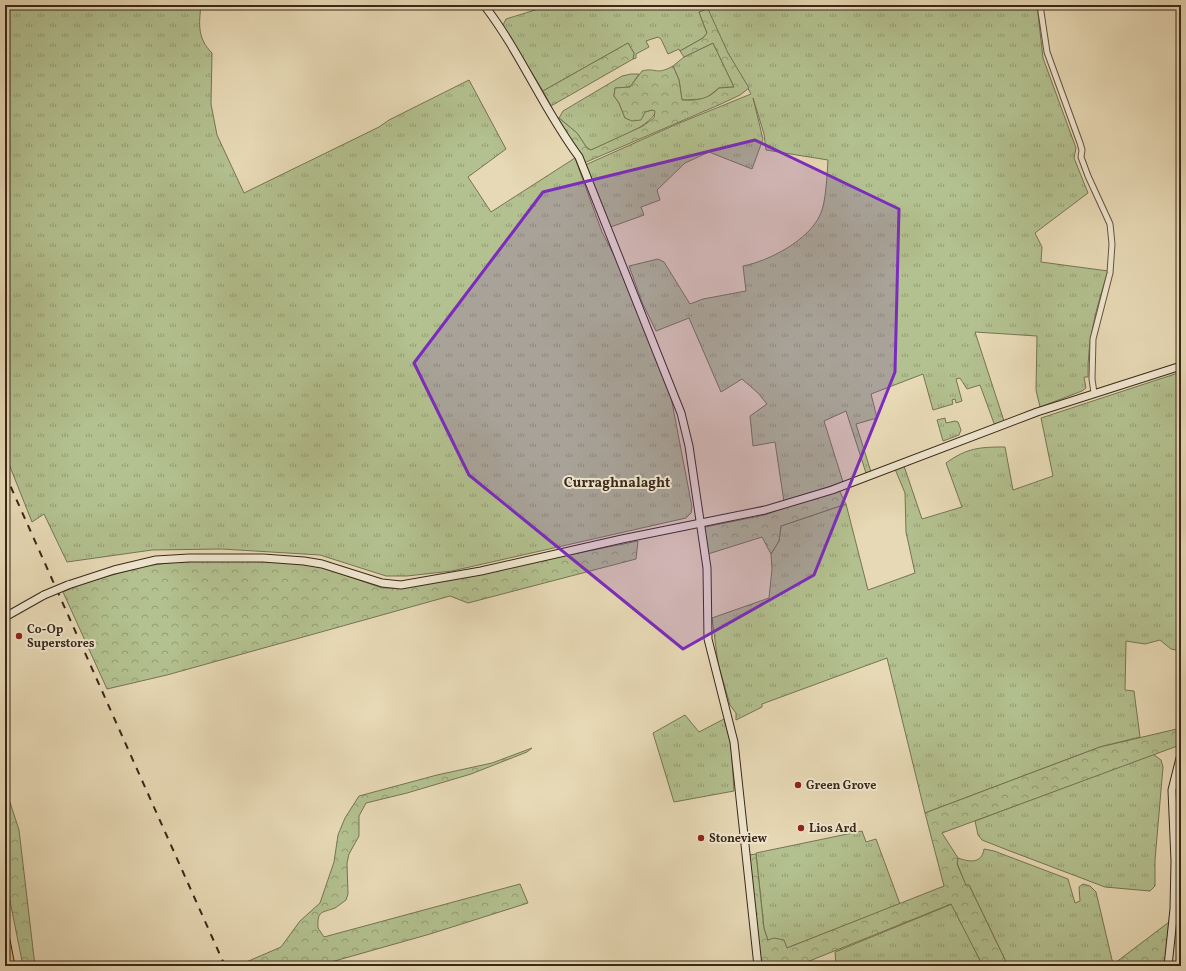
<svg xmlns="http://www.w3.org/2000/svg" width="1186" height="971" font-family="Vollkorn,serif">
	<style>
		.grass { fill: url(#grass-tufts); stroke: #767454 }
		.forest { fill: url(#forest-crowns); stroke: #767454 }
		.lines { fill: none; stroke-linecap: round; stroke-linejoin: round }
		.street-casing { stroke: #655440; stroke-width: 7 }
		.secondary-casing { stroke: #3a2819; stroke-width: 9 }
		.highway-casing { stroke: #3a2819; stroke-width: 11 }
		.street { stroke: #efe6cf; stroke-width: 5 }
		.secondary { stroke: #efe6cf; stroke-width: 7 }
		.highway { stroke: #e4bc7a; stroke-width: 9 }
		.rail { stroke: #3a2819; stroke-width: 2; stroke-dasharray: 7 7; stroke-linecap: butt }
		.secondary-bridge-casing { stroke: #3a2819; stroke-width: 9; stroke-linecap: butt }
		.secondary-bridge { stroke: #efe6cf; stroke-width: 7 }
		.marked { fill: #7b2cbf; fill-opacity: 0.2; stroke: #7b2cbf; stroke-width: 3; stroke-linejoin: round }
		.poi-dot { fill: #8f2418; stroke: #efe6cf; stroke-width: 1.5 }
		.labels { text-anchor: middle; stroke-width: 4; stroke-linejoin: round; paint-order: stroke }
		.poi-label { font-size: 12px; font-weight: bold; fill: #3a2819; stroke: #efe6cf; text-anchor: start }
		.quarter-label { font-size: 14px; font-weight: bold; fill: #3a2819; stroke: #efe6cf }
	</style>
	<defs>
		<pattern id="grass-tufts" width="24" height="20" patternUnits="userSpaceOnUse"><rect width="24" height="20" fill="#b3c08f"/><path d="M3 7l-1-3M5 7V3M7 7l1-3M15 17l-1-3M17 17v-4M19 17l1-3" fill="none" stroke="#939c74"/></pattern>
		<pattern id="forest-crowns" width="20" height="18" patternUnits="userSpaceOnUse"><rect width="20" height="18" fill="#b3c08f"/><path d="M2 6a3 3 0 1 1 6 0M12 15a3 3 0 1 1 6 0" fill="none" stroke="#939c74"/></pattern>
	</defs>
	<rect width="100%" height="100%" fill="#e7d9b5"/>
	<filter id="stains"><feTurbulence type="fractalNoise" baseFrequency=".005" numOctaves="4"/><feColorMatrix values="0 0 0 0 .2 0 0 0 0 .09 0 0 0 0 .02 0 0 0 .5 -.17"/></filter>
	<radialGradient id="worn" r=".72"><stop offset=".6" stop-color="#630" stop-opacity="0"/><stop offset="1" stop-color="#630" stop-opacity=".3"/></radialGradient>
	<!-- grass -->
	<g class="grass">
		<path d="M5,5H201C199,24 197,38 212,53L211,104L217,135L244,193L379,127L389,120L469,80L506,149L468,177L491,212L575,158L602,232L620,267L671,397L692,507L691,513L686,518L452,571L407,576H386L320,555L222,549L152,550L67,562L44,514L32,522L5,454Z"/>
		<path d="M544,5H1037L1043,58L1076,148L1074,158L1088,193L1035,233L1042,247L1041,262L1108,271C1097,306 1087,340 1088,377H1084L1086,388L1082,391L1040,407L1036,390L1037,336L975,332L1004,421L995,426L980,385L967,389L960,378L956,379L962,401L956,403L955,399L952,400L953,404L933,410L923,374L871,394L877,418L856,424L871,472L866,473L846,411L824,421L843,482L784,502L775,442L753,446L750,416L767,404L758,393L742,379L721,392L689,318L656,331L642,302L629,266L658,259L664,262L690,304L703,299L746,291L743,266C769,261 809,240 820,215C826,204 827,174 828,160L766,150L764,134L753,98L763,139L752,169L709,152L685,163L657,190L660,200L641,207L644,215L608,228L583,166L677,124L751,94L728,53L699,12L707,33L703,38L680,51L679,49L668,54L661,39L658,37L646,41L649,47L636,54V58L633,59L634,53L628,43L543,91L503,25L506,19L535,10Z"/>
		<path d="M713,43L734,87L719,88L705,99L682,100L679,80L673,66L684,57Z"/>
		<path d="M631,74H639L630,87L615,88L614,96L619,103L625,118L652,110L656,111C650,128 608,142 591,150L587,148L577,133L559,118L563,111L622,76Z"/>
		<path d="M1181,372V651L1171,649L1160,640L1145,644L1126,641L1125,690L1134,691L1140,737L1100,747L925,813L887,658L762,704V707L736,720V713L730,705L718,663L712,618L769,598L772,569L771,554L779,541L781,526L846,504L868,590L915,573L906,532L905,493L895,469L904,466L922,519L962,507L946,463C967,448 979,447 1005,447L1013,490L1053,476L1041,418Z"/>
		<path d="M945,418L946,423L955,421L958,422L961,430L959,435L943,441L937,420Z"/>
		<path d="M685,715L699,732L724,719L731,744L734,791L674,802L653,733Z"/>
		<path d="M1153,754L1161,760L1163,767L1155,860V886L1150,891L1105,887L1010,851L982,840L978,835L975,821Z"/>
		<path d="M862,831L866,842L876,839L900,904L787,948L768,940L764,929L756,853Z"/>
		<path d="M984,849L994,851L1068,879L1075,903L1080,901L1079,887L1083,884L1090,886L1096,892L1113,964L1111,966H1008L969,885L966,886L957,863L958,858C969,862 982,864 984,849Z"/>
		<path d="M952,904L983,966H836L835,952Z"/>
	</g>
	<!-- forest -->
	<g class="forest">
		<path d="M708,9L728,53L749,88L740,95L721,104L584,163L556,119L559,118L577,133L587,148L591,150L643,126L654,118L655,111L652,110L645,112L641,120L632,121L625,118L619,103L614,96L615,88L630,87L642,71C657,67 655,76 673,66L679,80L682,100C697,101 709,99 719,88L734,87L713,43L684,57L680,51L703,38L707,33L699,12Z"/>
		<path d="M628,43L634,53L633,59L551,106L543,91Z"/>
		<path d="M838,488L846,504L781,526L779,541L771,554L762,537L708,554L703,531L705,527L765,515Z"/>
		<path d="M638,541L636,559L468,603L450,596L167,675L107,689L63,592L84,583L144,566L177,562L214,561L279,562L319,566L382,588H404Z"/>
		<path d="M1181,728L1180,745L942,833L958,858L957,864L966,885H969L1008,966H983L951,904L797,966H761L749,855L756,854L764,929L768,940L774,938L784,940L787,948L944,886L925,813L1100,747Z"/>
		<path d="M532,748L527,752L471,774L407,793L366,803L359,816V836L349,854L347,863L348,894L346,900C342,903 338,906 335,908C322,913 317,910 318,928L324,937L520,884L528,903L430,934L317,966H246L244,963L281,947L300,921L320,903L334,862L338,835L345,818L359,796L437,775L492,763Z"/>
		<path d="M5,787L19,830L35,966H23L5,876Z"/>
		<path d="M1173,919L1168,966H1111Z"/>
	</g>
	<g class="lines">
		<defs>
			<path id="street" d="M1040,5L1047,52L1080,143L1082,150L1081,157L1088,176L1110,224L1112,244L1110,273L1093,339L1092,379L1094,393"/>
			<g id="secondary">
				<path d="M484,5C521,53 543,109 579,157L681,413L689,446L707,568L708,639L734,742L758,966"/>
				<path d="M68,585L114,570L156,560L189,558H263L304,561L322,564L382,583L401,585L481,571L622,539L765,510L832,490L1037,412L1181,366"/>
				<path d="M5,617L44,595"/>
				<path d="M1168,966L1174,909L1175,861L1172,790L1181,754"/>
			</g>
			<path id="highway" d="M5,940L10,966"/>
		</defs>
		<!-- street casing -->
		<use href="#street" class="street-casing"/>
		<!-- secondary casing -->
		<use href="#secondary" class="secondary-casing"/>
		<!-- highway casing -->
		<use href="#highway" class="highway-casing"/>
		<!-- street -->
		<use href="#street" class="street"/>
		<!-- secondary -->
		<use href="#secondary" class="secondary"/>
		<!-- highway -->
		<use href="#highway" class="highway"/>
		<!-- rail -->
		<path class="rail" d="M5,474L225,966"/>
		<defs>
			<path id="secondary-bridge" d="M44,595L68,585"/>
		</defs>
		<!-- secondary-bridge casing -->
		<use href="#secondary-bridge" class="secondary-bridge-casing"/>
		<!-- secondary-bridge -->
		<use href="#secondary-bridge" class="secondary-bridge"/>
	</g>
	<!-- marked area -->
	<path class="marked" d="M755,140L899,209L895,372L814,575L683,649L469,475L414,363L543,192Z"/>
	<!-- markers -->
	<g class="poi-dot">
		<circle cx="19" cy="636" r="4"/>
		<circle cx="798" cy="785" r="4"/>
		<circle cx="801" cy="828" r="4"/>
		<circle cx="701" cy="838" r="4"/>
	</g>
	<g class="labels">
		<!-- poi labels -->
		<g class="poi-label">
			<text x="27" y="633">Co-Op<tspan x="27" dy="14">Superstores</tspan></text>
			<text x="806" y="789">Green Grove</text>
			<text x="809" y="832">Lios Ard</text>
			<text x="709" y="842">Stoneview</text>
		</g>
		<!-- quarter labels -->
		<g class="quarter-label">
			<text x="617" y="487">Curraghnalaght</text>
		</g>
	</g>
	<!-- margin -->
	<rect width="1186" height="971" fill="none" stroke="#e7d9b5" stroke-width="20"/>
	<rect x="6" y="6" width="1174" height="959" fill="none" stroke="#3a2819" stroke-width="2"/>
	<rect x="10" y="10" width="1166" height="951" fill="none" stroke="#3a2819"/>
	<rect width="100%" height="100%" filter="url(#stains)"/>
	<rect width="100%" height="100%" fill="url(#worn)"/>
</svg>
